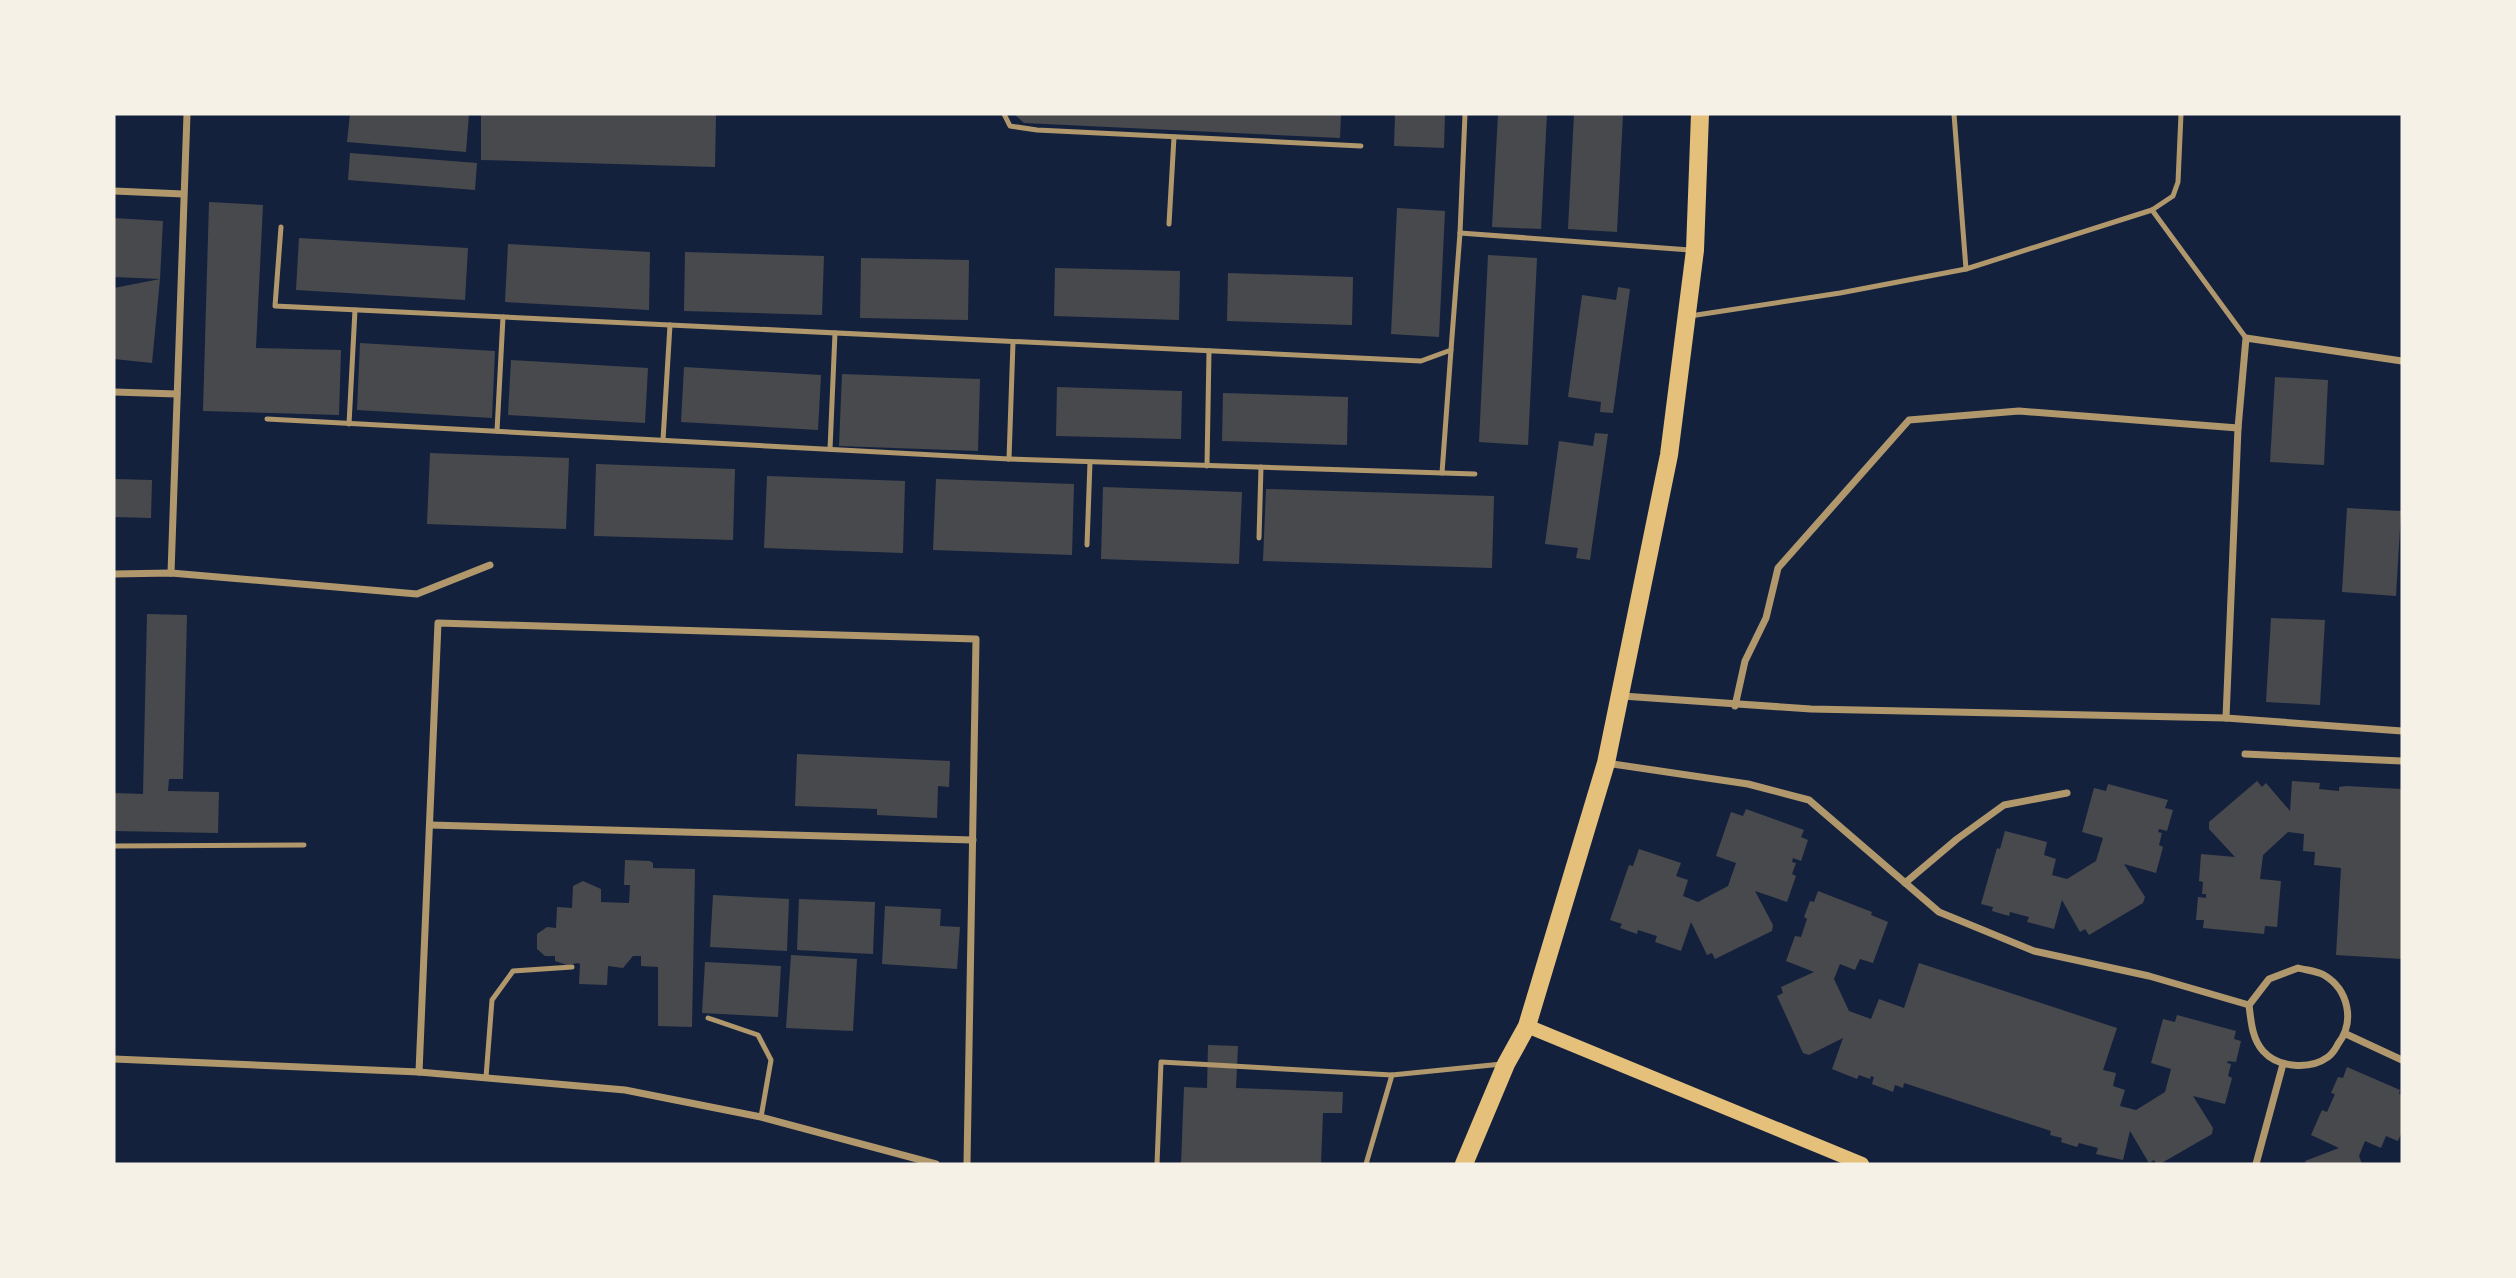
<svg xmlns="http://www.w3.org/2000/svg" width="2516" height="1278" font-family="'Noto Sans',sans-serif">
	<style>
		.building { fill: #48494c }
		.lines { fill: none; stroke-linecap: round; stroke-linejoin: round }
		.service { stroke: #b1986c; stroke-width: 5 }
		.minor { stroke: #b1986c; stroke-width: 7 }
		.secondary { stroke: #e5c07b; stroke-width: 14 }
		.primary { stroke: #e5c07b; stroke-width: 18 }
	</style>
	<rect width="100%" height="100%" fill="#14213d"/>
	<!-- building -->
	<g class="building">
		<path d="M350,114H469L466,152L347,142Z"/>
		<path d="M481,114H716L715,167L481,160Z"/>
		<path d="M1014,114H1341L1340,138L1024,123Z"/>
		<path d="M1395,114H1445L1444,148L1394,146Z"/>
		<path d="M1498,114H1547L1541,229L1492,227Z"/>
		<path d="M1574,114H1623L1617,232L1568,229Z"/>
		<path d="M350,153L477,163L475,190L348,180Z"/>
		<path d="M209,202L263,205L256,348L341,350L339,415L203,411Z"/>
		<path d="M1397,208L1445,211L1439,337L1391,334Z"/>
		<path d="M114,218L163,221L160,279L152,363L114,359V288L160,279L114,277Z"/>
		<path d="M299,238L468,248L465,300L296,290Z"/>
		<path d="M508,244L650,252L649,310L505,302Z"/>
		<path d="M685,252L824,256L822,315L684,311Z"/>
		<path d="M1488,255L1537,258L1528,445L1479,442Z"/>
		<path d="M861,258L969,260L968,320L860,318Z"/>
		<path d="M1055,268L1180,271L1179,320L1054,316Z"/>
		<path d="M1228,273L1353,277L1352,325L1227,321Z"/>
		<path d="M1618,287L1630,289L1613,413L1600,412L1601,402L1568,397L1582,295L1616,300Z"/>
		<path d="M360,343L495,351L492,418L357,410Z"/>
		<path d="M511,360L648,368L645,423L508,415Z"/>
		<path d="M684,367L821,375L818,430L681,422Z"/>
		<path d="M842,374L980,379L978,451L839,446Z"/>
		<path d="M2275,377L2328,380L2324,465L2270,462Z"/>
		<path d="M1057,387L1182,391L1181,439L1056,436Z"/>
		<path d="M1223,393L1348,397L1347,445L1222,441Z"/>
		<path d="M1595,433L1608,434L1590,560L1576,558L1578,548L1545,544L1559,441L1593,446Z"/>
		<path d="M430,453L569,458L566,529L427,524Z"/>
		<path d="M596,464L735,469L733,540L594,536Z"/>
		<path d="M767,476L905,481L903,553L764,548Z"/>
		<path d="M114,479L152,480L151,518L114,517Z"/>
		<path d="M936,479L1074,484L1072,555L933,550Z"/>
		<path d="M1103,487L1242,492L1239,564L1101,559Z"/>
		<path d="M1266,489L1494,496L1492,568L1263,561Z"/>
		<path d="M2347,508L2401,511L2396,596L2342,592Z"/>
		<path d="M147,614L187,615L183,779H169L168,791L219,792L218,833L114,831V793L143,794Z"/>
		<path d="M2271,618L2325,620L2320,705L2266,702Z"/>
		<path d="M797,754L950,761L949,787L938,786L937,818L877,815V809L795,806Z"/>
		<path d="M2257,781L2262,787L2266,783L2290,811L2292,781L2320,783L2319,789L2339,791V787L2346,786L2402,789V959L2336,955L2341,868L2314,865L2315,852L2303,851L2304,834L2288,832L2263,855L2260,879L2281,881L2277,927L2265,926L2264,934L2203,928L2204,920H2196L2198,897L2206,898V894H2202L2203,882L2199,881L2201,854L2235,857L2209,829V822Z"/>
		<path d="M2108,784L2168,800L2165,808L2173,810L2167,831L2159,829L2158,832L2162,833L2159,845L2163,847L2156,873L2124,864L2145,897L2143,903L2089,935L2085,929L2080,932L2062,900L2054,929L2027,922L2029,917L2010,912L2009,916L1992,911L1993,907L1981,904L1997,848L2000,849L2005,831L2047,842L2044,855L2056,859L2052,875L2067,879L2096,861L2103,838L2082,832L2094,788L2106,791Z"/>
		<path d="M1746,809L1804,830L1801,837L1808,840L1801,861L1793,858L1792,862L1796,863L1792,874L1796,876L1787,902L1755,891L1773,925L1772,931L1715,959L1712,953L1707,955L1691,922L1681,951L1655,942L1657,936L1638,930L1637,934L1620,928L1622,924L1610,920L1629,865L1633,866L1639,849L1681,863L1676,876L1688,880L1683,896L1698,902L1728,886L1736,863L1716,856L1731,812L1743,816Z"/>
		<path d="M625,860L650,861L653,863V868L695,869L692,1027L658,1026V967L641,966V956H633L623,968L608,966L607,985L579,984L580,964L578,963L567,965L555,961V956H545L537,949V934L547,927L556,928L557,907L572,908L573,886L583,881L601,889V902L629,903L630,885H624Z"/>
		<path d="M1818,891L1872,912L1871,915L1888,922L1873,963L1860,959L1855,970L1840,964L1834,979L1849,1011L1871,1019L1879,999L1904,1008L1919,963L2117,1028L2103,1070L2116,1073L2113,1086L2125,1090L2120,1106L2136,1110L2165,1092L2171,1069L2151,1063L2163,1019L2175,1022L2177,1015L2236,1031L2234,1039L2241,1041L2236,1062L2228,1061L2227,1063L2231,1064L2228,1076L2232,1078L2225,1104L2193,1096L2213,1128L2212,1134L2160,1164H2156L2154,1160L2149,1163L2130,1131L2123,1160L2096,1154L2098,1148L2079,1143L2077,1147L2061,1142L2062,1138L2050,1135L2051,1131L1904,1083L1903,1088L1895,1085L1893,1092L1872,1084L1874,1077L1871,1076L1870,1079L1859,1075L1857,1079L1832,1069L1843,1038L1809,1055L1803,1053L1777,996L1783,993L1781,987L1814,972L1786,961L1795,936L1801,937L1807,919L1804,917L1810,901L1814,902Z"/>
		<path d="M713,895L789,899L787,951L710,947Z"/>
		<path d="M799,899L875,902L873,954L797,950Z"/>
		<path d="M885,906L941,909L940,926L960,927L957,969L882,964Z"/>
		<path d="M791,955L857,959L853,1031L786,1028Z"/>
		<path d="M705,962L781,966L778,1017L702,1013Z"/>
		<path d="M1208,1045L1238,1046L1236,1088L1343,1092L1342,1113H1323L1321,1164H1181L1184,1087L1207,1088Z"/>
		<path d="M2347,1067L2400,1090L2399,1094L2402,1095V1132L2398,1141L2386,1136L2381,1148L2365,1141L2359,1156L2362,1164H2306L2305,1161L2339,1148L2311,1135L2322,1110L2327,1112L2335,1094L2331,1093L2338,1077L2343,1078Z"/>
	</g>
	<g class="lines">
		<!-- service -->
		<g class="service">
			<path d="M1004,114L1010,126L1037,130L1361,146"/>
			<path d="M1954,114L1966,269"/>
			<path d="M2152,210L2246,338"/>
			<path d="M1169,224L1174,137"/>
			<path d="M281,227L275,306L1421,361L1451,350L1460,233L1465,114"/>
			<path d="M1460,233L1690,250"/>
			<path d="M1690,316L1840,293L1966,269L2152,210L2173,196L2178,182L2181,114"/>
			<path d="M267,419L1009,459L1475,474"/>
			<path d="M349,424L355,310"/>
			<path d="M497,431L503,317"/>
			<path d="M663,440L670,325"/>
			<path d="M830,449L835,333"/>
			<path d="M1009,459L1013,342"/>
			<path d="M1207,466L1209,351"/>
			<path d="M1442,473L1451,350"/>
			<path d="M1259,538L1261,467"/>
			<path d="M1087,545L1090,462"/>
			<path d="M114,846L304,845"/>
			<path d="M708,1018L758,1035L771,1060L761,1117"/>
			<path d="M486,1077L492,1000L513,971L572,967"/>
			<path d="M1157,1164L1161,1062L1392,1075L1502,1064"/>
			<path d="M1366,1164L1392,1075"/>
		</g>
		<!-- minor -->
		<g class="minor">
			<path d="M114,191L183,194"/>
			<path d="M114,392L177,394"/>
			<path d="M171,573L187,114"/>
			<path d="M114,574L171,573L417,594L490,565"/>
			<path d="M1622,696L1811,709L2226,718L2402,731"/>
			<path d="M1735,706L1745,661L1766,618L1778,568L1909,420L2019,411L2238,428"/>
			<path d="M2226,718L2238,428L2246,338L2402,361"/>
			<path d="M2245,754L2402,761"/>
			<path d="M1606,763L1748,784L1809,800L1939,912L2034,951L2149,976L2249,1005"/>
			<path d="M430,825L973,840"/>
			<path d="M1905,883L1957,839L2004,805L2067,793"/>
			<path d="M2298,968C2305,970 2317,971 2324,975C2349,990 2355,1022 2338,1044C2336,1048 2332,1054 2328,1057C2310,1070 2278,1068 2263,1051C2252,1039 2251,1021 2249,1005L2269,979Z"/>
			<path d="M2346,1034L2402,1060"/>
			<path d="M114,1059L419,1072L625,1090L761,1117L936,1164"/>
			<path d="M419,1072L438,623L976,639L967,1164"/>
			<path d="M2256,1164L2283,1064"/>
		</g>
		<!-- secondary -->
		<path class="secondary" d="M1527,1026L1862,1164"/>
		<!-- primary -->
		<path class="primary" d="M1464,1164L1506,1064L1527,1026L1606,763L1669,455L1695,250L1700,114"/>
	</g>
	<!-- border -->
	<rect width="2516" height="1278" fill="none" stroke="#f6f1e7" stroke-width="231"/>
</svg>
